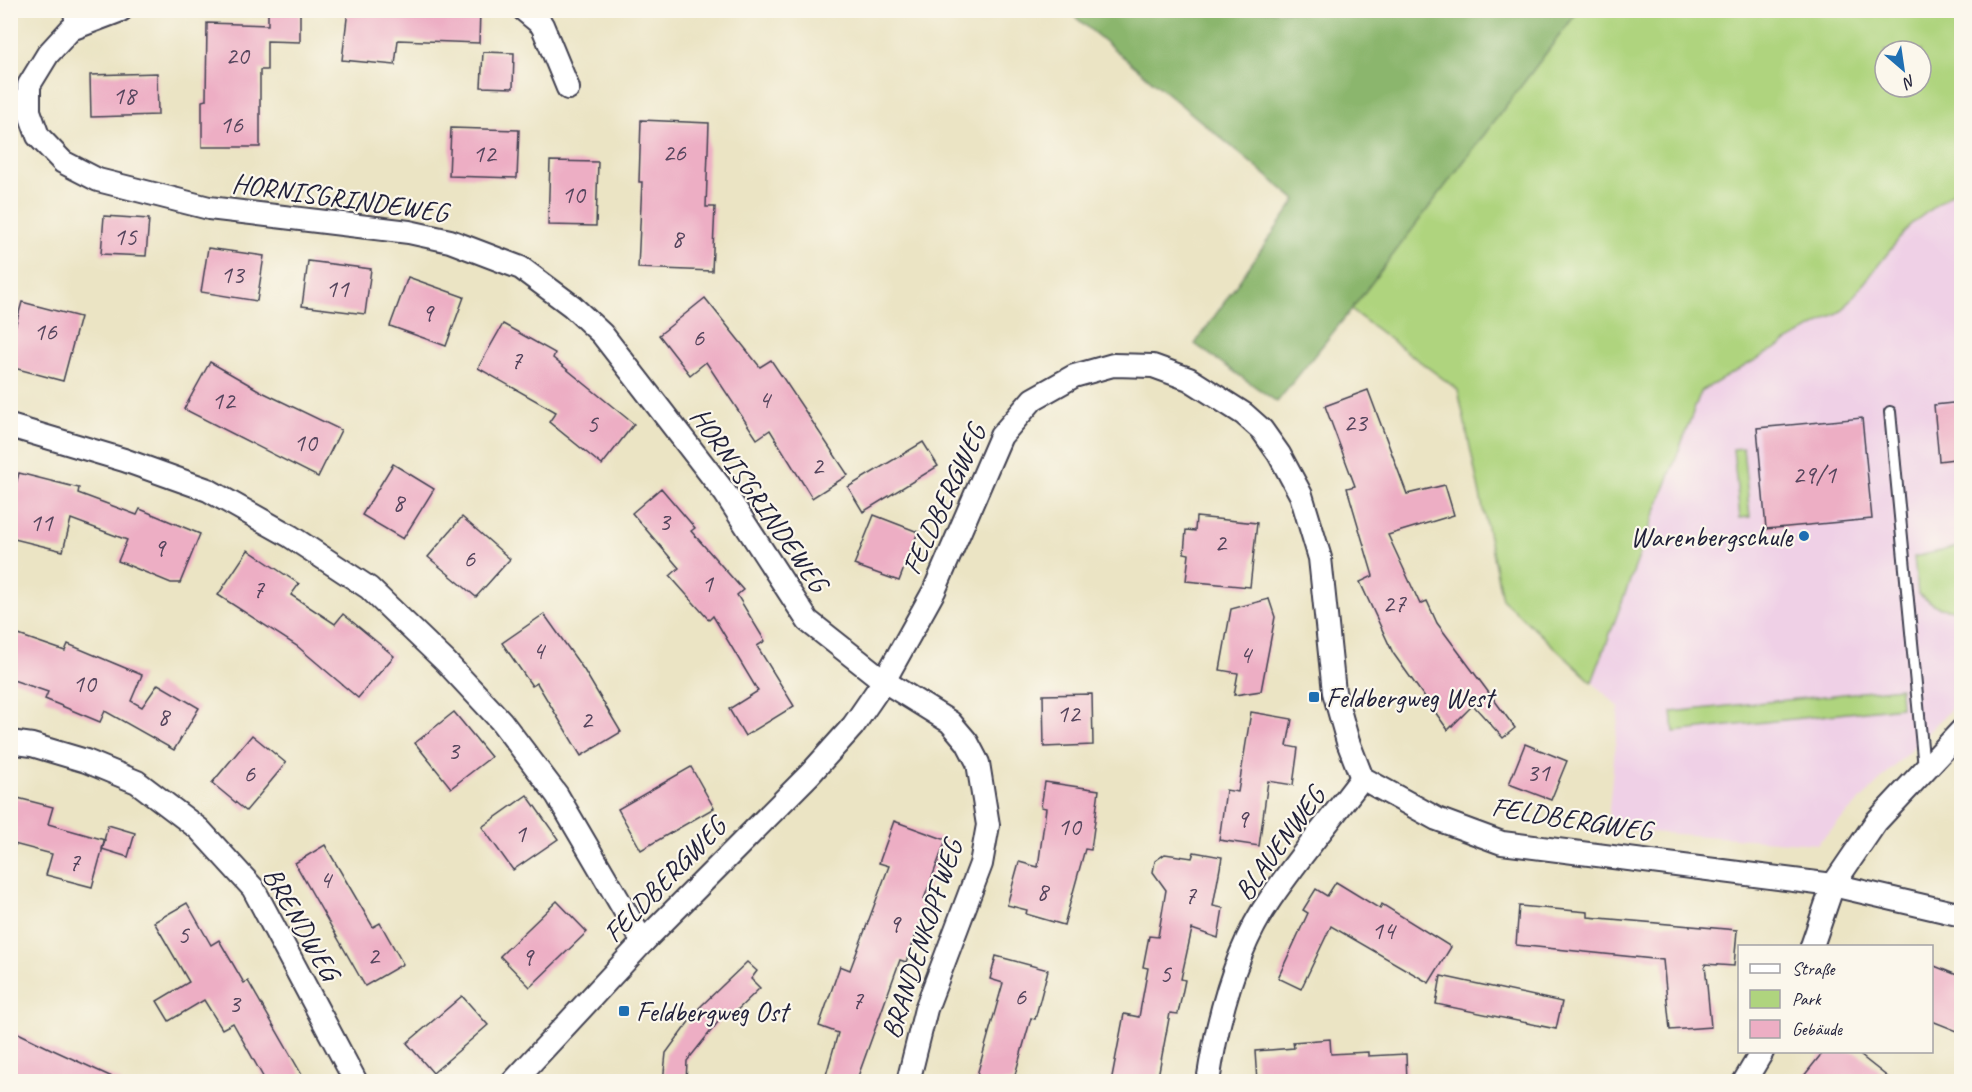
<svg xmlns="http://www.w3.org/2000/svg" width="1972" height="1092" font-family="Caveat,sans-serif">
	<style>
		.built { fill: #efd0e6 }
		.green { fill: #afd47e; stroke: #687b5c; stroke-width: 1.5; fill-rule: evenodd }
		.forest { fill: #8bb66d; stroke: #566c54; stroke-width: 1.5 }
		.building { fill: #edaec4 }
		.lines { fill: none; stroke-linecap: round; stroke-linejoin: round }
		.lane-casing { stroke: #403f50; stroke-width: 14 }
		.street-casing { stroke: #403f50; stroke-width: 26 }
		.lane { stroke: #fff; stroke-width: 10 }
		.street { stroke: #fff; stroke-width: 22 }
		.poi-dot { fill: #1f6fb2; stroke: #fbf7ec; stroke-width: 2 }
		.labels { text-anchor: middle; stroke-width: 4.5; stroke-linejoin: round; paint-order: stroke }
		.number-label { font-size: 26px; fill: #55455d }
		.street-label { font-size: 28px; fill: #22223b; stroke: #fbf7ec }
		.poi-label { font-size: 28px; fill: #22223b; stroke: #fbf7ec; text-anchor: start }
	</style>
	<rect width="100%" height="100%" fill="#fbf7ec"/>
	<filter id="ink" filterUnits="userSpaceOnUse"><feTurbulence type="fractalNoise" baseFrequency=".0167" numOctaves="2"/><feDisplacementMap in="SourceGraphic" scale="12" xChannelSelector="R" yChannelSelector="G"/><feConvolveMatrix kernelMatrix="1 2 1 2 8 2 1 2 1" color-interpolation-filters="sRGB"/></filter>
	<filter id="wash" filterUnits="userSpaceOnUse"><feTurbulence type="fractalNoise" baseFrequency=".008" numOctaves="4" result="noise"/><feDisplacementMap in="SourceGraphic" scale="24" xChannelSelector="R" yChannelSelector="G"/><feGaussianBlur stdDeviation="1.35" result="paint"/><feColorMatrix in="noise" values="0 0 0 0 0 0 0 0 0 0 0 0 0 0 0 0 0 1.4 0 .05"/><feComposite in="paint" operator="in"/></filter>
	<g filter="url(#wash)">
		<rect width="100%" height="100%" fill="#ebe4c4"/>
		<!-- built -->
		<path class="built" d="M1961,186V699L1817,844L1607,829L1619,707L1592,682L1701,391L1843,310L1910,225Z"/>
		<!-- green -->
		<g class="green">
			<path d="M1578,11H1961V186L1910,225L1843,310L1701,391L1592,682L1502,599L1458,390L1351,310ZM1885,51H1921V87H1885Z"/>
			<path d="M1743,448L1750,517L1740,518L1733,449Z"/>
			<path d="M1961,546V611L1940,608L1918,594L1914,557Z"/>
			<path d="M1900,688L1901,707L1674,732L1672,712Z"/>
		</g>
		<!-- forest -->
		<path class="forest" d="M1068,11H1578L1351,310L1277,402L1195,344L1296,200Z"/>
		<g id="blocks">
			<!-- building -->
			<g class="building">
				<path d="M268,10H300V42L267,41V70H260V147H202V101L206,100L207,23L268,25Z"/>
				<path d="M348,10H480L479,43L398,40L395,65L342,60Z"/>
				<path d="M483,52L514,53L513,88L481,87Z"/>
				<path d="M157,73L158,115L91,117L90,75Z"/>
				<path d="M641,120L709,123L706,207H715L712,271L638,268L642,182H639Z"/>
				<path d="M451,128L519,130L517,178L449,176Z"/>
				<path d="M550,161L598,162L596,226L548,225Z"/>
				<path d="M104,216L149,219L146,256L101,254Z"/>
				<path d="M208,248L264,256L257,301L201,292Z"/>
				<path d="M308,261L371,269L365,314L302,306Z"/>
				<path d="M408,277L464,297L446,346L390,326Z"/>
				<path d="M705,298L760,367L771,360L848,475L812,498L770,430L757,439L706,362L690,375L659,335Z"/>
				<path d="M22,302L80,317L63,381L10,367V345Z"/>
				<path d="M503,324L555,353L553,358L634,424L602,465L549,422L556,412L478,368Z"/>
				<path d="M210,362L262,392L341,430L318,477L184,409Z"/>
				<path d="M1368,390L1407,494L1445,485L1454,515L1388,535L1420,604L1427,601L1437,623L1515,728L1503,738L1473,705L1448,730L1393,653L1360,582L1373,576L1347,488L1355,486L1325,406Z"/>
				<path d="M1962,402V458L1939,461L1934,405Z"/>
				<path d="M1862,418L1872,519L1766,529L1757,428Z"/>
				<path d="M923,442L938,466L863,512L848,487Z"/>
				<path d="M393,464L434,489L403,539L362,515Z"/>
				<path d="M19,473L79,488L78,493L137,515L140,509L200,534L180,583H171L118,561L127,540L71,519L63,551L10,538V506Z"/>
				<path d="M661,488L695,528L691,531L743,590L737,595L765,641L757,646L794,706L745,736L729,709L758,691L713,616L709,620L670,576L679,568L632,513Z"/>
				<path d="M874,515L918,532L899,581L854,565Z"/>
				<path d="M462,517L510,559L476,597L428,557Z"/>
				<path d="M1196,517L1257,523L1250,587L1186,581L1189,554L1184,553L1186,530L1195,531Z"/>
				<path d="M248,550L299,584L291,595L335,624L343,614L394,656L358,698L297,646L218,595Z"/>
				<path d="M1269,599L1275,617L1261,691L1234,695L1238,673L1220,670L1231,609Z"/>
				<path d="M544,614L584,670L621,732L581,756L537,683L532,686L502,643Z"/>
				<path d="M10,632L65,651L68,644L142,675L131,701L142,707L158,684L199,708L174,750L105,711L100,722L45,699L48,692L10,679Z"/>
				<path d="M1092,694L1093,745L1044,747L1043,695Z"/>
				<path d="M454,712L491,757L451,788L415,743Z"/>
				<path d="M1251,712L1292,719L1287,746L1298,748L1293,785L1268,781L1259,846L1219,840L1226,790L1238,792Z"/>
				<path d="M252,735L286,763L246,811L212,783Z"/>
				<path d="M1525,744L1567,761L1551,800L1509,784Z"/>
				<path d="M691,767L714,808L641,850L618,809Z"/>
				<path d="M1045,782L1099,790L1091,850L1085,849L1064,925L1026,914L1027,910L1007,905L1019,862L1038,867L1046,808L1041,807Z"/>
				<path d="M527,795L558,839L513,870L482,827Z"/>
				<path d="M10,796L53,807L48,824L105,840L92,887L46,875L52,854L10,843Z"/>
				<path d="M894,821L946,840L924,899L929,900L906,962L900,960L856,1082H824L838,1033L819,1026L840,966L850,970L889,866L879,863Z"/>
				<path d="M108,825L135,833L128,857L102,849Z"/>
				<path d="M325,845L373,927L380,923L403,964L365,986L295,863Z"/>
				<path d="M1194,852L1222,857L1213,906L1223,908L1218,938L1192,929L1181,979L1185,980L1178,1014L1170,1013L1157,1082H1111L1124,1014L1139,1017L1148,968L1143,967L1149,936L1158,937L1166,890L1153,872L1155,861L1165,854L1192,858Z"/>
				<path d="M1336,882L1380,909L1382,904L1451,947L1429,983L1331,926L1301,989L1278,978L1308,913L1303,910L1316,889L1327,896Z"/>
				<path d="M557,901L587,932L530,987L500,956Z"/>
				<path d="M187,903L211,945L219,940L244,983L248,981L306,1082H266L233,1023L222,1029L204,1000L169,1021L157,1001L189,982L154,922Z"/>
				<path d="M1519,906L1588,912V917L1737,930L1734,966L1705,964L1711,1027L1670,1030L1663,960L1516,945Z"/>
				<path d="M996,956L1048,970L1035,1019L1031,1018L1013,1082H975L1003,983L990,979Z"/>
				<path d="M747,962L757,971L751,979L760,988L730,1017L726,1012L687,1061L686,1082H663L666,1053L699,1008Z"/>
				<path d="M1932,965L1962,977V1033L1932,1021Z"/>
				<path d="M1441,976L1562,1002L1556,1029L1436,1004Z"/>
				<path d="M462,996L488,1025L433,1073L407,1043Z"/>
				<path d="M10,1029L51,1049L123,1082H10Z"/>
				<path d="M1330,1039L1331,1054L1368,1052V1056L1406,1054L1407,1082H1257L1255,1051L1294,1048L1293,1042Z"/>
				<path d="M1823,1052H1856L1894,1082H1799Z"/>
			</g>
		</g>
	</g>
	<g filter="url(#ink)">
		<use href="#blocks" fill-opacity="0" stroke="#403f50" stroke-width="1.5"/>
		<g class="lines">
			<defs>
				<g id="lane">
					<path d="M69,10L71,29"/>
					<path d="M1890,412L1924,768"/>
				</g>
				<g id="street">
					<path d="M121,10L71,29L48,54L29,85V111L38,136L63,162L98,180L209,208L409,232L450,241L521,268L572,306L602,334L725,493L808,621L884,681L950,722L967,742L978,763L988,825L981,864L926,1009L908,1082"/>
					<path d="M524,10L542,25L568,88"/>
					<path d="M10,426L124,460L208,490L290,536L369,588L446,662L501,721L557,795L643,942"/>
					<path d="M10,742L32,745L86,761L137,782L199,829L253,888L356,1082"/>
					<path d="M1812,946L1833,885L1876,822L1962,730"/>
					<path d="M513,1082L643,942L810,774L853,726L884,681L934,591L1001,436L1033,399L1074,376L1113,365L1153,366L1189,379L1244,414L1262,430L1279,454L1301,495L1320,558L1334,692L1348,742L1362,778L1437,819L1502,843L1833,885L1962,915"/>
					<path d="M1208,1082C1217,1021 1235,949 1271,898C1299,857 1332,818 1362,778"/>
					<path d="M1744,1082L1762,1052"/>
				</g>
			</defs>
			<!-- lane casing -->
			<use href="#lane" class="lane-casing"/>
			<!-- street casing -->
			<use href="#street" class="street-casing"/>
			<!-- lane -->
			<use href="#lane" class="lane"/>
			<!-- street -->
			<use href="#street" class="street"/>
		</g>
	</g>
	<!-- markers -->
	<g class="poi-dot">
		<circle cx="1804" cy="536" r="6"/>
		<rect x="1308" y="691" width="12" height="12" rx="3"/>
		<rect x="618" y="1005" width="12" height="12" rx="3"/>
	</g>
	<g class="labels">
		<!-- number labels -->
		<g class="number-label">
			<text x="237" y="64">20</text>
			<text x="124" y="104">18</text>
			<text x="231" y="133">16</text>
			<text x="674" y="161">26</text>
			<text x="484" y="162">12</text>
			<text x="573" y="203">10</text>
			<text x="125" y="245">15</text>
			<text x="677" y="247">8</text>
			<text x="232" y="283">13</text>
			<text x="337" y="297">11</text>
			<text x="427" y="321">9</text>
			<text x="45" y="340">16</text>
			<text x="698" y="346">6</text>
			<text x="516" y="369">7</text>
			<text x="764" y="408">4</text>
			<text x="223" y="409">12</text>
			<text x="1355" y="431">23</text>
			<text x="592" y="432">5</text>
			<text x="305" y="451">10</text>
			<text x="817" y="474">2</text>
			<text x="1814" y="483">29/1</text>
			<text x="398" y="511">8</text>
			<text x="664" y="530">3</text>
			<text x="41" y="531">11</text>
			<text x="1220" y="551">2</text>
			<text x="159" y="556">9</text>
			<text x="469" y="567">6</text>
			<text x="707" y="592">1</text>
			<text x="258" y="598">7</text>
			<text x="1394" y="612">27</text>
			<text x="538" y="659">4</text>
			<text x="1245" y="663">4</text>
			<text x="84" y="692">10</text>
			<text x="1068" y="722">12</text>
			<text x="163" y="725">8</text>
			<text x="586" y="728">2</text>
			<text x="453" y="759">3</text>
			<text x="1538" y="781">31</text>
			<text x="249" y="782">6</text>
			<text x="1242" y="827">9</text>
			<text x="1069" y="835">10</text>
			<text x="520" y="842">1</text>
			<text x="74" y="871">7</text>
			<text x="325" y="888">4</text>
			<text x="1042" y="900">8</text>
			<text x="1190" y="904">7</text>
			<text x="894" y="932">9</text>
			<text x="1383" y="939">14</text>
			<text x="183" y="943">5</text>
			<text x="373" y="964">2</text>
			<text x="527" y="965">9</text>
			<text x="1165" y="982">5</text>
			<text x="1020" y="1005">6</text>
			<text x="857" y="1009">7</text>
			<text x="234" y="1012">3</text>
		</g>
		<!-- street labels -->
		<g class="street-label">
			<text transform="translate(340 197) rotate(8)" y="10">HORNISGRINDEWEG</text>
			<text transform="translate(760 499) rotate(55)" y="10">HORNISGRINDEWEG</text>
			<text transform="translate(943 499) rotate(-65)" y="10">FELDBERGWEG</text>
			<text transform="translate(1572 818) rotate(9)" y="10">FELDBERGWEG</text>
			<text transform="translate(1279 843) rotate(-54)" y="10">BLAUENWEG</text>
			<text transform="translate(664 879) rotate(-46)" y="10">FELDBERGWEG</text>
			<text transform="translate(302 923) rotate(60)" y="10">BRENDWEG</text>
			<text transform="translate(921 939) rotate(-72)" y="10">BRANDENKOPFWEG</text>
		</g>
		<!-- poi labels -->
		<g class="poi-label">
			<text x="1792" y="546" text-anchor="end">Warenbergschule</text>
			<text x="1326" y="707">Feldbergweg West</text>
			<text x="636" y="1021">Feldbergweg Ost</text>
		</g>
	</g>
	<!-- margin -->
	<rect width="1972" height="1092" fill="none" stroke="#fbf7ec" stroke-width="36"/>
	<!-- legend -->
	<rect x="1738" y="945" width="195" height="108" fill="#fbf7ec" stroke="#a4a2a5" stroke-width="1.5"/>
	<rect x="1750" y="964" width="30" height="9" fill="#ffffff" stroke="#a4a2a5" stroke-width="1.5"/>
	<text x="1792" y="975" font-size="18" fill="#22223b">Straße</text>
	<rect x="1750" y="990" width="30" height="18" fill="#afd47e" stroke="#a4a2a5" stroke-width="1.5"/>
	<text x="1792" y="1005" font-size="18" fill="#22223b">Park</text>
	<rect x="1750" y="1020" width="30" height="18" fill="#edaec4" stroke="#a4a2a5" stroke-width="1.5"/>
	<text x="1792" y="1035" font-size="18" fill="#22223b">Gebäude</text>
	<!-- north arrow -->
	<g transform="translate(1903 69) rotate(151)"><circle r="28" fill="#fbf7ec" stroke="#a4a2a5" stroke-width="1.5"/>
	<path d="M0-4.5L10 22L0 15L-10 22Z" fill="#1f6fb2"/>
	<text y="-9" font-size="16" font-weight="bold" text-anchor="middle" fill="#22223b">N</text>
	</g>
</svg>
